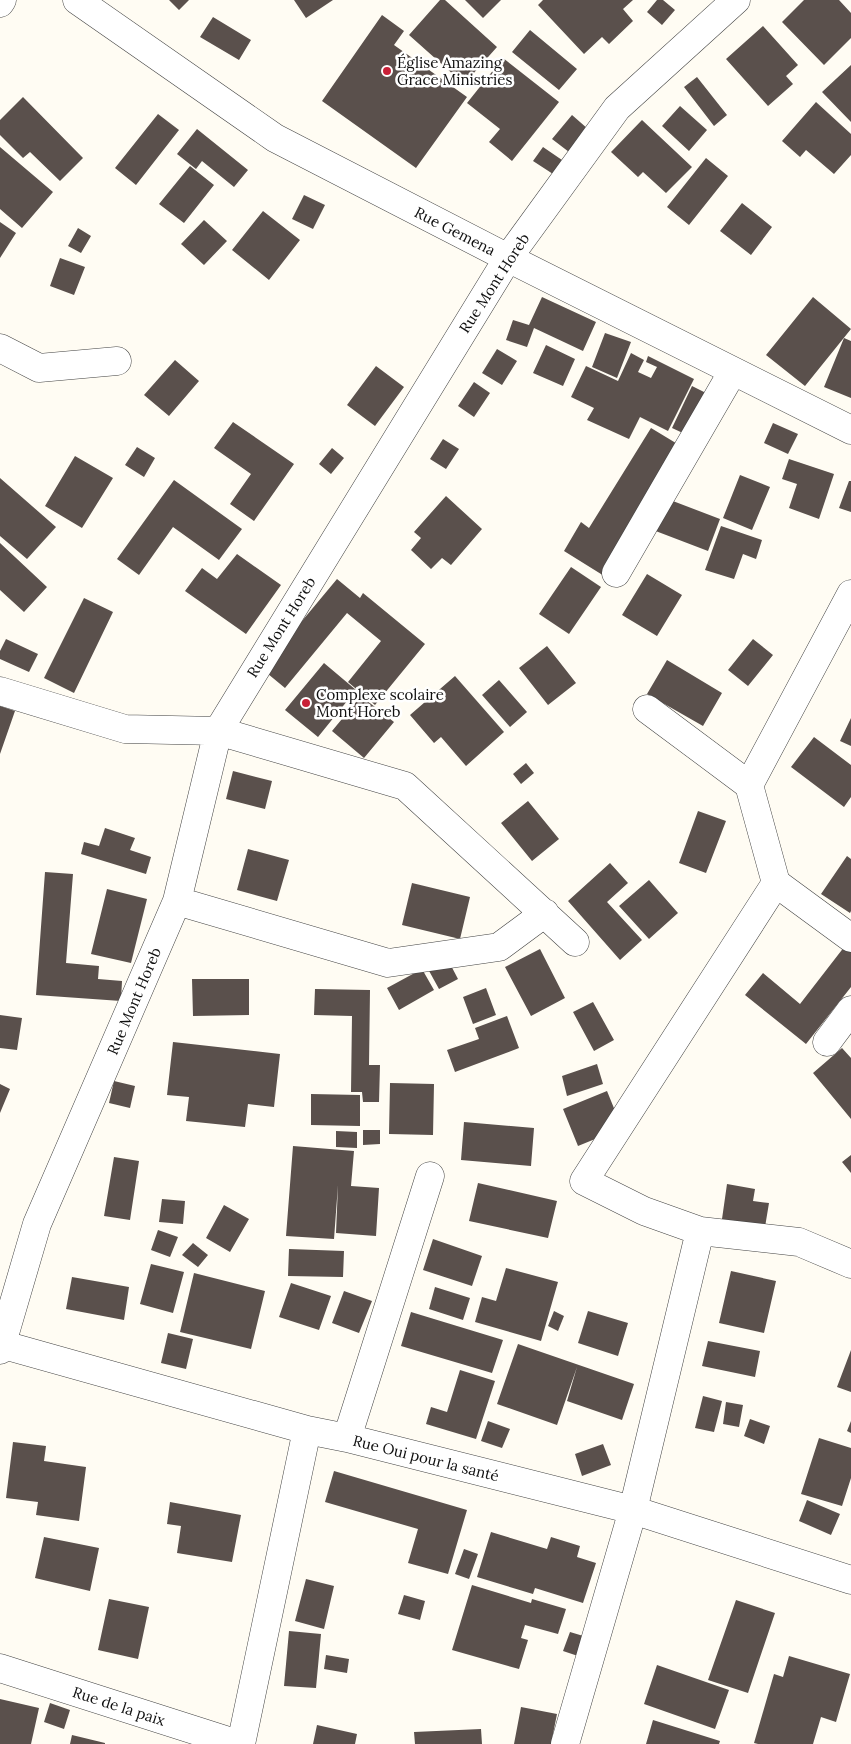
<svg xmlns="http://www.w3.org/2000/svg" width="851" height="1744" font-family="Lora,serif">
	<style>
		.building { fill: #5a504c }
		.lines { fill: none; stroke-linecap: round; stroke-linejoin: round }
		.minor-casing { stroke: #434343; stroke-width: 29 }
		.minor { stroke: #fff; stroke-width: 28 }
		.poi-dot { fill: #c82037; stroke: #fff; stroke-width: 2 }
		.labels { text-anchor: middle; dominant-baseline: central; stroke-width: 5; stroke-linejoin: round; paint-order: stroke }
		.poi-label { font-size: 15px; fill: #101010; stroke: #fff; text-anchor: start }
		.street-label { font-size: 15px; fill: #101010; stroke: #fff }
	</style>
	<rect width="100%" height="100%" fill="#fffcf3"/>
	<!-- building -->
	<path class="building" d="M 169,0 L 189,0 L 179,10 Z
		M 294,0 L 333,0 L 306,18 Z
		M 440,0 L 445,0 L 497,47 L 464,84 L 409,35 Z
		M 465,0 L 501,0 L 483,18 Z
		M 543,0 L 633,0 L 623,9 L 633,21 L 609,44 L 602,37 L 584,54 L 538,5 Z
		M 657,0 L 663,0 L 675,10 L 662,25 L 647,12 Z
		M 804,0 L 839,0 L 851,13 L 851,38 L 824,65 L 782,22 Z
		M 382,15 L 404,31 L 394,45 L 467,97 L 416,168 L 322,101 Z
		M 213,17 L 251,40 L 239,60 L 200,37 Z
		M 763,26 L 798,65 L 786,76 L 793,84 L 768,106 L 726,59 Z
		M 530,30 L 577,69 L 559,90 L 512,52 Z
		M 503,58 L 559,102 L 512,161 L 489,142 L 500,129 L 467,103 Z
		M 851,65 L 851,122 L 822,92 Z
		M 697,77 L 727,115 L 714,126 L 684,87 Z
		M 23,97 L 83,158 L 60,181 L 30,152 L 23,158 L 0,135 L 0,120 Z
		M 816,102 L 851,134 L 851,155 L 834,174 L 806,150 L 800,157 L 782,141 Z
		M 680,106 L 707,130 L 689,151 L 662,126 Z
		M 158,114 L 179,130 L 136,185 L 115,168 Z
		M 572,115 L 588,129 L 569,152 L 552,139 Z
		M 642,120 L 692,167 L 666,193 L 643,172 L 638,177 L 611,152 Z
		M 197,129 L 248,170 L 234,187 L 202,161 L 196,169 L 177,154 Z
		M 0,147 L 53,192 L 22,228 L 0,209 Z
		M 543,147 L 562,160 L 553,174 L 533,161 Z
		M 706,158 L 728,176 L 689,225 L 667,207 Z
		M 190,166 L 214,185 L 184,223 L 159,204 Z
		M 304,195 L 325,205 L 313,229 L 292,219 Z
		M 742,203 L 772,227 L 751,255 L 720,231 Z
		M 263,211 L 300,240 L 269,280 L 232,250 Z
		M 204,220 L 227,241 L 204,265 L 181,244 Z
		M 0,222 L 16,233 L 0,258 Z
		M 78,228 L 91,236 L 81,253 L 68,246 Z
		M 60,258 L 85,267 L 74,295 L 50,286 Z
		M 542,297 L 596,322 L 583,351 L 534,328 L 527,347 L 506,340 L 513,320 L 529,325 Z
		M 813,297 L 851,329 L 805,386 L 766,355 Z
		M 605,333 L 631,342 L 617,378 L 592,367 Z
		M 844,338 L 851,341 L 851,398 L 824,387 Z
		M 546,345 L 575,359 L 563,386 L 533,373 Z
		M 497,349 L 517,361 L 502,385 L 482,373 Z
		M 631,353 L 644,360 L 638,372 L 651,378 L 657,367 L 646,362 L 648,356 L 694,379 L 668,431 L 640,417 L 629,439 L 587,420 L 594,408 L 571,397 L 586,366 L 618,381 Z
		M 175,360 L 199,381 L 169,416 L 144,395 Z
		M 376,366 L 404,387 L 375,426 L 347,405 Z
		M 474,382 L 490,393 L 474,417 L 458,406 Z
		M 692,386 L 718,399 L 698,440 L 672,428 Z
		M 233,422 L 294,464 L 254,521 L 230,504 L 251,474 L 214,448 Z
		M 773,423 L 798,434 L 788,454 L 764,443 Z
		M 651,428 L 689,451 L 609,579 L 564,551 L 581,522 L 589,528 Z
		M 443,439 L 459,449 L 446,469 L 430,459 Z
		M 137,447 L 155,458 L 144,477 L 125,465 Z
		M 332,448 L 344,458 L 331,474 L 319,464 Z
		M 75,456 L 113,478 L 82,528 L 45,506 Z
		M 789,459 L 834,474 L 819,519 L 789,508 L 797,484 L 782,479 Z
		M 740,475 L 770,487 L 752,530 L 723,518 Z
		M 0,478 L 56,527 L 27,559 L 0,536 Z
		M 174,480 L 242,529 L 219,560 L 173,527 L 139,575 L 117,559 Z
		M 849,481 L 851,481 L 851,512 L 839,508 Z
		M 446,496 L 482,529 L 451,565 L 442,558 L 431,569 L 411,550 L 421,538 L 414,532 Z
		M 665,498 L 720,519 L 708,551 L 653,530 Z
		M 721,526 L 762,540 L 756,559 L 743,554 L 734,579 L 705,570 Z
		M 0,543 L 47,587 L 24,612 L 0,590 Z
		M 237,554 L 281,585 L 246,634 L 185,591 L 202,568 L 217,579 Z
		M 571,567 L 601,587 L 569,634 L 539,614 Z
		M 647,574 L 682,595 L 657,636 L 622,615 Z
		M 337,579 L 360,598 L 363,593 L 425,644 L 375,705 L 348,682 L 381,641 L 347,613 L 285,688 L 262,669 Z
		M 84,598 L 113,612 L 74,693 L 44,678 Z
		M 6,639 L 38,654 L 29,672 L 0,659 L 0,651 Z
		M 753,639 L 773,655 L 748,686 L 728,670 Z
		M 547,646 L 576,683 L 548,705 L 519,668 Z
		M 667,660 L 722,693 L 703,726 L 647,694 Z
		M 324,663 L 356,690 L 318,737 L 285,710 Z
		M 455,676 L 504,732 L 466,766 L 441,737 L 434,743 L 410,715 Z
		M 499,680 L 527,712 L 510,727 L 482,695 Z
		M 361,696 L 394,722 L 364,758 L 332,731 Z
		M 0,706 L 15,711 L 0,754 Z
		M 851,718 L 851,746 L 840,741 Z
		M 814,737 L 851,765 L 851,797 L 844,807 L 791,767 Z
		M 526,763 L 534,773 L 521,784 L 513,774 Z
		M 233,771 L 272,781 L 265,809 L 226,799 Z
		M 528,801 L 559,839 L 532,861 L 501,823 Z
		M 698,811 L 726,821 L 706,873 L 679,863 Z
		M 105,828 L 135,838 L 130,850 L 151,857 L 146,874 L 81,854 L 84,842 L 99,846 Z
		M 248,849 L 289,860 L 277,901 L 237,890 Z
		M 847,856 L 851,859 L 851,911 L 850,913 L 821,894 Z
		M 610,863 L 628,883 L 607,902 L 642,940 L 620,960 L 568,901 Z
		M 45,872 L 73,874 L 66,963 L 99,966 L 98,979 L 122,981 L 121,1001 L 36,995 Z
		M 649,880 L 678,913 L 649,939 L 619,906 Z
		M 412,883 L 470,897 L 460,939 L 402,925 Z
		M 107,889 L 147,899 L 131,963 L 91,954 Z
		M 848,942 L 851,944 L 851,987 L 806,1044 L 745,995 L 763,973 L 800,1004 Z
		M 540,949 L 565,998 L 531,1016 L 505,967 Z
		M 447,958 L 458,979 L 439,989 L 428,969 Z
		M 422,969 L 434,990 L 399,1010 L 387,988 Z
		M 192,979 L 249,979 L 249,1015 L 193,1016 Z
		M 486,988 L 496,1015 L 473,1024 L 463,997 Z
		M 315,989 L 370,990 L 369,1065 L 380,1065 L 379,1102 L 363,1102 L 362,1092 L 351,1092 L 352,1016 L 314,1015 Z
		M 593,1002 L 614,1040 L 594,1051 L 573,1012 Z
		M 0,1015 L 22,1018 L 17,1050 L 0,1048 Z
		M 507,1016 L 519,1048 L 455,1072 L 447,1050 L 479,1039 L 475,1028 Z
		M 173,1042 L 280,1054 L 274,1107 L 248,1104 L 245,1127 L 186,1121 L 189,1097 L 167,1095 Z
		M 842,1048 L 851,1058 L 851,1119 L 813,1073 Z
		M 597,1064 L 603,1084 L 567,1096 L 562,1076 Z
		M 114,1081 L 135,1086 L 130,1108 L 109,1103 Z
		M 390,1083 L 434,1084 L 433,1135 L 389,1134 Z
		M 0,1084 L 10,1089 L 0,1113 Z
		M 607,1091 L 622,1128 L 578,1146 L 563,1109 Z
		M 311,1094 L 360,1095 L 360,1126 L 311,1125 Z
		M 464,1122 L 534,1128 L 531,1166 L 461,1160 Z
		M 363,1130 L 380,1130 L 380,1144 L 363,1145 Z
		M 336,1131 L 357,1132 L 357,1148 L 336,1147 Z
		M 293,1146 L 354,1151 L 351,1186 L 379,1188 L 376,1236 L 336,1233 L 338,1185 L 334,1239 L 286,1236 Z
		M 851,1155 L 851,1173 L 842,1162 Z
		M 114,1157 L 139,1161 L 130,1220 L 104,1216 Z
		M 478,1183 L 557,1201 L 548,1238 L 469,1221 Z
		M 727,1184 L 755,1189 L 753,1201 L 769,1203 L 764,1233 L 721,1226 Z
		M 162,1199 L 185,1201 L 183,1224 L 159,1222 Z
		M 224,1205 L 249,1219 L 230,1252 L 206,1238 Z
		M 158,1230 L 178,1237 L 170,1257 L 151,1250 Z
		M 433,1239 L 482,1256 L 472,1286 L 423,1270 Z
		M 193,1243 L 208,1255 L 198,1267 L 182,1255 Z
		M 289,1249 L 344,1251 L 343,1277 L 288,1276 Z
		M 151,1264 L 184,1272 L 173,1313 L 140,1304 Z
		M 506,1268 L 558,1282 L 541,1341 L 475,1322 L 482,1297 L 496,1301 Z
		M 731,1271 L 776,1281 L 764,1333 L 719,1323 Z
		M 194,1273 L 265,1291 L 251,1349 L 180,1332 Z
		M 72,1277 L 129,1287 L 124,1320 L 66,1309 Z
		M 291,1283 L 331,1296 L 319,1330 L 279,1317 Z
		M 435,1287 L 470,1298 L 463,1320 L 429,1309 Z
		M 344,1291 L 372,1301 L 359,1333 L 332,1323 Z
		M 554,1311 L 564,1316 L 558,1331 L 548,1326 Z
		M 588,1311 L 628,1323 L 618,1356 L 578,1343 Z
		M 411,1312 L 503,1340 L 492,1373 L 401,1346 Z
		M 168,1333 L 193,1339 L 186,1369 L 161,1363 Z
		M 708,1341 L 760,1351 L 755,1377 L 702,1366 Z
		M 518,1344 L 634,1384 L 622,1420 L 567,1401 L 577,1367 L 557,1425 L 497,1404 Z
		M 851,1350 L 851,1392 L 837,1387 Z
		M 460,1370 L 495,1381 L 476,1439 L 426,1424 L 431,1407 L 447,1412 Z
		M 703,1396 L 722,1401 L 714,1432 L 695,1428 Z
		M 726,1402 L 743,1405 L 739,1427 L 723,1424 Z
		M 750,1419 L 770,1426 L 764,1444 L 744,1436 Z
		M 488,1421 L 510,1429 L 502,1448 L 481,1441 Z
		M 851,1421 L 851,1433 L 847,1431 Z
		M 819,1438 L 851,1448 L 851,1478 L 842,1506 L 801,1494 Z
		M 13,1442 L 46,1446 L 44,1461 L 86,1467 L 79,1521 L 36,1515 L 38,1502 L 6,1498 Z
		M 603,1444 L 611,1465 L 582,1476 L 575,1454 Z
		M 334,1471 L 467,1510 L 448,1574 L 408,1563 L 418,1529 L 325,1502 Z
		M 807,1500 L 840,1514 L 831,1535 L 799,1521 Z
		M 170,1502 L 241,1515 L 232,1562 L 177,1553 L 181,1526 L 167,1524 Z
		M 491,1532 L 547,1549 L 551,1537 L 580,1546 L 577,1557 L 596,1563 L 583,1603 L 535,1588 L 533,1594 L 477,1577 Z
		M 44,1537 L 99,1548 L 90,1591 L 35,1578 Z
		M 464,1549 L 478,1554 L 469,1579 L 455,1574 Z
		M 306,1579 L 334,1586 L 324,1629 L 295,1621 Z
		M 472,1585 L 531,1603 L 532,1599 L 566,1609 L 558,1634 L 525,1625 L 521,1638 L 528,1640 L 519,1669 L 452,1650 Z
		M 404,1595 L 425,1601 L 420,1620 L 398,1614 Z
		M 109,1599 L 149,1607 L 138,1659 L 98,1650 Z
		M 736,1600 L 775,1613 L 748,1693 L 708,1680 Z
		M 289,1631 L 321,1634 L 316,1688 L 284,1686 Z
		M 570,1632 L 590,1638 L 584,1658 L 563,1651 Z
		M 326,1655 L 349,1659 L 347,1673 L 324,1669 Z
		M 789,1656 L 850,1674 L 836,1722 L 821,1717 L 813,1744 L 758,1744 L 754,1743 L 774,1674 L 783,1677 Z
		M 657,1665 L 729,1690 L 715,1729 L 644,1704 Z
		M 0,1699 L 39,1708 L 31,1744 L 0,1744 Z
		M 50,1703 L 70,1710 L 64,1729 L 44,1722 Z
		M 521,1707 L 557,1714 L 551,1744 L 514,1744 Z
		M 653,1720 L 720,1741 L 719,1744 L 646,1744 Z
		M 317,1725 L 357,1734 L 355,1744 L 313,1744 Z
		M 481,1729 L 482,1744 L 415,1744 L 414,1732 Z
		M 72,1735 L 105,1743 L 105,1744 L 70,1744 Z"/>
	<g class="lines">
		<defs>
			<path id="minor" d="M 77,0 L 275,138 L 508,258 L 851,430
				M 0,3 L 2,0
				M 0,348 L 39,368 L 117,361
				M 616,573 L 733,371
				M 0,691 L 125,729 L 218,731 L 405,786 L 575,942
				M 647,709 L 749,785 L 776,883 L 584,1181 L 644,1211 L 700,1231 L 799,1242 L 851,1264
				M 749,785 L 851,594
				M 776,883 L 851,938
				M 177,901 L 388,963 L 499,947 L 545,913
				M 827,1042 L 851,1010
				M 0,1344 L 307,1430 L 347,1438 L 633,1510 L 851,1580
				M 0,1350 L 37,1224 L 177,901 L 218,731 L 508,258 L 617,108 L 736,0
				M 347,1438 L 430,1176
				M 0,1668 L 238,1744
				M 241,1744 L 307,1430
				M 565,1744 L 633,1510 L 700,1231"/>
		</defs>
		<!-- minor casing -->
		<use href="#minor" class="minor-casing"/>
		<!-- minor -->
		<use href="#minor" class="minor"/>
	</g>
	<!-- markers -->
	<g class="poi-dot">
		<circle cx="387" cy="71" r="5"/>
		<circle cx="306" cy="703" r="5"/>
	</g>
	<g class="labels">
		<!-- poi labels -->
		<g class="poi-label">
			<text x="397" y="62">Église Amazing<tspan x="397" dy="17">Grace Ministries</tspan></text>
			<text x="316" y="694">Complexe scolaire<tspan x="316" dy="17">Mont Horeb</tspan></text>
		</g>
		<!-- street labels -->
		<g class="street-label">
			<text transform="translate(455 231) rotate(27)">Rue Gemena</text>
			<text transform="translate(494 283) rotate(-57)">Rue Mont Horeb</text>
			<text transform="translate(281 627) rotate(-58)">Rue Mont Horeb</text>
			<text transform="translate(134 1001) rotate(-67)">Rue Mont Horeb</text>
			<text transform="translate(426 1458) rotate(14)">Rue Oui pour la santé</text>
			<text transform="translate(119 1706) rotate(18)">Rue de la paix</text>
		</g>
	</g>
</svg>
